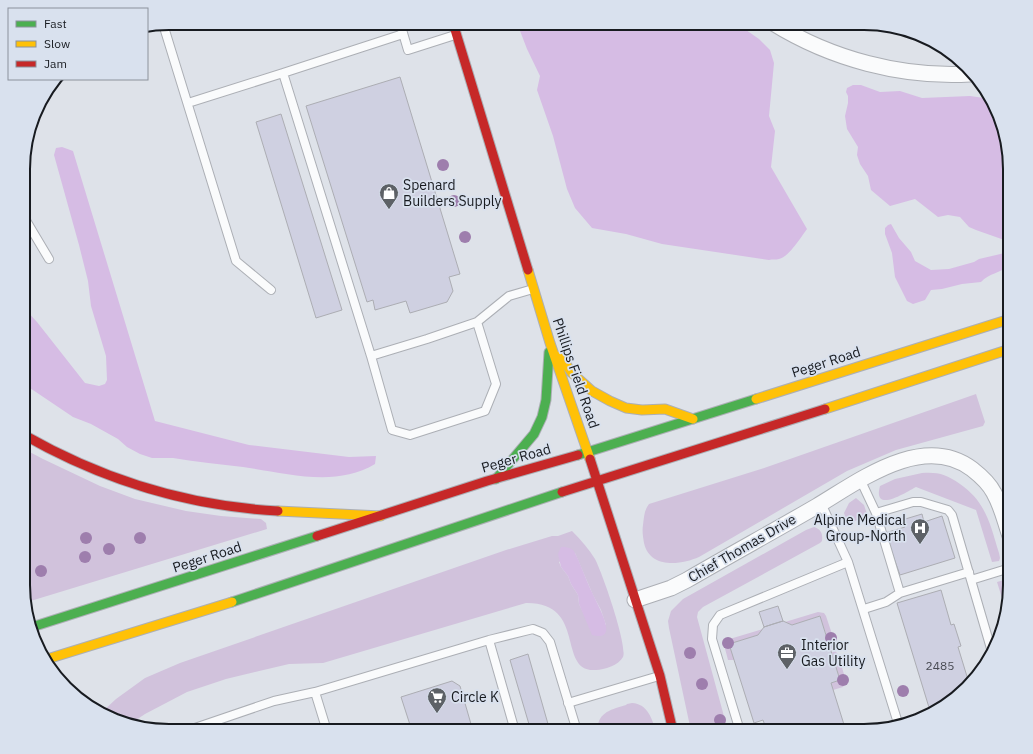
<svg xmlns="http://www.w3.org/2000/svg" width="1033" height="754" font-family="'IBM Plex Sans',sans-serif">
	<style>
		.green { fill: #d1c2dc; fill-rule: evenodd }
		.forest { fill: #d6bce4 }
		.building { fill: #cfd0e1; stroke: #acadb3 }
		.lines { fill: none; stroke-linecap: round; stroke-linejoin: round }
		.lane-casing { stroke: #acafb5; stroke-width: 10 }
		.street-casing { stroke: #acafb5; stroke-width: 17 }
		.fast-casing { stroke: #acafb5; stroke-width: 11 }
		.slow-casing { stroke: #acafb5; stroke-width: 11 }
		.jam-casing { stroke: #acafb5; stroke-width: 11 }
		.lane { stroke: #fafbfc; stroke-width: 8 }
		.street { stroke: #fafbfc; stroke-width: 15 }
		.fast { stroke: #4caf50; stroke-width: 9 }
		.slow { stroke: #ffc107; stroke-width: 9 }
		.jam { stroke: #c62828; stroke-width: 9 }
		.tree { fill: #9e7ead }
		.labels { text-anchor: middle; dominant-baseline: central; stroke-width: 3.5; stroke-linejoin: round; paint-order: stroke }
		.number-label { font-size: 12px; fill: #474951 }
		.poi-label { font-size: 14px; fill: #181b20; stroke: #d9e1ee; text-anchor: start }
		.street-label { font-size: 14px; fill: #181b20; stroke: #d9e1ee }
		.rim { fill: none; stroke: #181b20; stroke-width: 2 }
	</style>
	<rect width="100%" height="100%" fill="#dee2e9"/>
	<!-- green -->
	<path class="green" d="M 976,394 L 985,422 L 983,426 L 896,450 L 847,471 L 699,557 C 681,565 650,569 644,543 C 643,537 642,531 643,525 C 644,518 644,510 649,504 L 761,469 Z
		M 24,449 L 43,459 L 100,486 L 135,499 L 186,511 L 221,516 L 261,519 L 266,523 L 267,529 L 24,603 Z
		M 922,473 C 938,472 946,474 960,484 C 986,502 990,524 999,553 L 1000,558 L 999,561 L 992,562 L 976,510 L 916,487 C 908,491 872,515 880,486 L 895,479 Z
		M 856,498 L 864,505 L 867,514 L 864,517 L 848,524 L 844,513 L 849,503 Z
		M 814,527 C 821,529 823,534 822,541 L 820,543 L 703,607 L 698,612 L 697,617 L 728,731 L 691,731 L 669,628 L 668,621 L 671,611 L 683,599 L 806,530 Z
		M 572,531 C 581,540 589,549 595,559 C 602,572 628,646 623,657 C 619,665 604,670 596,670 C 556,673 588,602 526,603 L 323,663 L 289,664 L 226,679 L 187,692 L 145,714 L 130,724 L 113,720 L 101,713 L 116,699 L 145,678 L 180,663 L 506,550 L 552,536 L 558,536 ZM 575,553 L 593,595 L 601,610 L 606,625 L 585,616 L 579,604 L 578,595 L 571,584 L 568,576 L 561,567 L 559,562 Z
		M 1004,580 C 1013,588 1008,601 1006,611 L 997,582 Z
		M 818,612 L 824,613 L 826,616 L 835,643 L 834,647 L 831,649 L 820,616 L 792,625 L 785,622 Z
		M 763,629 L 758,635 L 730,644 L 734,660 L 728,660 L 723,641 Z
		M 835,651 L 838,654 L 846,681 L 843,687 L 833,690 L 831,683 L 840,680 L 832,652 Z
		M 632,703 C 648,704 652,719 656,731 L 598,731 C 596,713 612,709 626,705 L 627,704 Z"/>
	<!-- forest -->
	<path class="forest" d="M 517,23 L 736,23 L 759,39 L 770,50 L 774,63 L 769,116 L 775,131 L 771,167 L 807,229 C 801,237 789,257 779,259 C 776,260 772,259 769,260 L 662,244 L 626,234 L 592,228 L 575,208 L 567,189 L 553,136 L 537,90 L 540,76 L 527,49 Z
		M 853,85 L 861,85 L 880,92 L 900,91 L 922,98 L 970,96 L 991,99 L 995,104 L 1010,159 L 1010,242 L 976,230 L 969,227 L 960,217 L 948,215 L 938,217 L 915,199 L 890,206 L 871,190 L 868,176 L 860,164 L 857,155 L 858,147 L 847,129 L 845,116 L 848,103 L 848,96 L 846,92 L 847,88 Z
		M 62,147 L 73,151 L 155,421 L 249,445 L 349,457 L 376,456 L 375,464 C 335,488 286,473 243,467 C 220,464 197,462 173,458 L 152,458 L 140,454 L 127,447 L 118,439 L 91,424 L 73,417 L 24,384 L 24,308 L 37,322 L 85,383 L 99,386 L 105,384 L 107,380 L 106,356 L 91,306 L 88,281 L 79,245 L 54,155 L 56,148 Z
		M 891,224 L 899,238 L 911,252 L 915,261 L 931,270 L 949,269 L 974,262 L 979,259 L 1009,252 L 1010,265 C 1001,273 989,273 981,282 L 962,284 L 942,289 L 931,290 L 925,300 L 913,304 L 907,301 L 895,277 L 892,253 L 885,234 L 885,228 L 888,225 Z
		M 561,547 C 565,547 569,547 573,550 C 577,554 588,585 592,592 C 596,603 622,643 592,635 L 579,604 L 578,595 L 571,584 L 568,576 L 561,567 L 558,554 Z"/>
	<!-- building -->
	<path class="building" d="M 400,77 L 460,274 L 449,277 L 453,291 L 447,302 L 410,313 L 406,301 L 375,310 L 373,300 L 367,302 L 306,106 Z
		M 281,114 L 342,310 L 316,318 L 256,122 Z
		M 922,514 L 924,522 L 942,516 L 955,558 L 900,575 L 885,533 L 905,527 L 902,520 Z
		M 941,590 L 951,625 L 954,624 L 961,646 L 958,647 L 969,683 L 931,714 L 897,603 Z
		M 778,606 L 783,621 L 764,627 L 759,612 Z
		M 820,616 L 840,680 L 831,683 L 846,731 L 767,731 L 763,720 L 754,723 L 729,644 L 758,635 L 764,627 L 773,624 L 783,621 L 792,625 Z
		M 528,654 L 550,731 L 531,731 L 510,660 Z
		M 452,681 L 460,686 L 473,731 L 412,731 L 401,697 Z"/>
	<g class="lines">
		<defs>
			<path id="lane" d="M 400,23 L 408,50 L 455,35
				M 163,24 L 236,261 L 271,290
				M 283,73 L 403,34
				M 188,103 L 283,73 L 371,356
				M 24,217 L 49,259
				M 477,322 L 427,339 L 371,356 L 392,430 L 410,435 L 485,411 L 496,384 L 477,322 L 509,296 L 533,289
				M 860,479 L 876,513 L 913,502 L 921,502 L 948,510 L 952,515 L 992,652
				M 876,513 L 900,593
				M 848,562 L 898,723
				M 971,580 L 1010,568
				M 864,609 L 886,602 L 900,593 L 969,572
				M 489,640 L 515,731
				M 568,703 L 659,676
				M 186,731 L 274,701 L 315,692
				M 327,731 L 315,692 L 489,640 L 533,629 L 543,633 L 550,642 L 577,731
				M 740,731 L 712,639 L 713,625 L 720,615 L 848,562 L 821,503"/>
			<path id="street" d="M 773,23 C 831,59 902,78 970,74
				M 635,600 L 671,588 L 687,580 C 730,555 774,531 817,506 C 859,481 923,432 972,469 C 981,476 989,483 994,493 C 1002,507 1005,522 1010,536"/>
			<path id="fast" d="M 578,455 L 756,399
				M 496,479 L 534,434 L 542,417 L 546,400 L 549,352
				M 232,602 L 562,492
				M 32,627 L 317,536"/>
			<path id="slow" d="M 528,270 L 550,343 L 590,459
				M 560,356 L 572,373 L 592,391 L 610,401 L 626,408 L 642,410 L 665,409 L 693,419
				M 756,399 L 1010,319
				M 825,409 L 1010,349
				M 278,511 L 381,516
				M 44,660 L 232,602"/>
			<path id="jam" d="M 453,23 L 528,270
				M 24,435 C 103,480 187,506 278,511
				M 590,459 L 660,676 L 673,731
				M 562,492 L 825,409
				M 317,536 L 487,481 L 578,455"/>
		</defs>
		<!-- lane casing -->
		<use href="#lane" class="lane-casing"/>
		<!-- street casing -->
		<use href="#street" class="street-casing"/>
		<!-- fast casing -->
		<use href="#fast" class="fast-casing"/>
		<!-- slow casing -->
		<use href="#slow" class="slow-casing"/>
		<!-- jam casing -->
		<use href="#jam" class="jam-casing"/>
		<!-- lane -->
		<use href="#lane" class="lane"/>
		<!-- street -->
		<use href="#street" class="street"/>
		<!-- fast -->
		<use href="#fast" class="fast"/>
		<!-- slow -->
		<use href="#slow" class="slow"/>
		<!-- jam -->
		<use href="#jam" class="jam"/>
	</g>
	<!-- trees -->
	<g class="tree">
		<circle cx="443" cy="165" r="6"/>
		<circle cx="454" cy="201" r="6"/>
		<circle cx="465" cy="237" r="6"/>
		<circle cx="86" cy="538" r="6"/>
		<circle cx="140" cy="538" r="6"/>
		<circle cx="109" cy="549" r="6"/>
		<circle cx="85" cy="557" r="6"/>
		<circle cx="41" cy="571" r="6"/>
		<circle cx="831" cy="638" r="6"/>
		<circle cx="728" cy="643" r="6"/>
		<circle cx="690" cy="653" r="6"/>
		<circle cx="843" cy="680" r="6"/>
		<circle cx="702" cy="684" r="6"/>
		<circle cx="903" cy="691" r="6"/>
		<circle cx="720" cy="720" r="6"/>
	</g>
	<!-- icons -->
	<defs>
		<symbol id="shop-pin" viewBox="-11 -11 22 30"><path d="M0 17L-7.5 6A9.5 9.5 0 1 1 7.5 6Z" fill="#5d6166" stroke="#d9e1ee"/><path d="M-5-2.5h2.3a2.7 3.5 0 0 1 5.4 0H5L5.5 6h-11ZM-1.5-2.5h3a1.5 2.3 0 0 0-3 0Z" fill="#fff"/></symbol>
		<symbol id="hospital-pin" viewBox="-11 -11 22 30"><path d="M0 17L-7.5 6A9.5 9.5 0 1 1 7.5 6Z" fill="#5d6166" stroke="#d9e1ee"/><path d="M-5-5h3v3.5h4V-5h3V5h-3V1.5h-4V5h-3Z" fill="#fff"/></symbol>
		<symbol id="office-pin" viewBox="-11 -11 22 30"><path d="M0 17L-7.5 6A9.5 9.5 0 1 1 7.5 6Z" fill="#5d6166" stroke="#d9e1ee"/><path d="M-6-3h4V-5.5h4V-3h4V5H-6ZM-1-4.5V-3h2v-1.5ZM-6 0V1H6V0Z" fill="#fff"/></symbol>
		<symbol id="supermarket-pin" viewBox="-11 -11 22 30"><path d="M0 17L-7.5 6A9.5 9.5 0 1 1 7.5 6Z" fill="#5d6166" stroke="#d9e1ee"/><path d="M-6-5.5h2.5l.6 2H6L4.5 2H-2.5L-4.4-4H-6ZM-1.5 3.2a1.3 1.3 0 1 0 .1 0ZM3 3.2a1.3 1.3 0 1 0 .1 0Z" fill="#fff"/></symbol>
	</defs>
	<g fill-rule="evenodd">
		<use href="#shop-pin" x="378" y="182" width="22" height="30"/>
		<use href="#hospital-pin" x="909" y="517" width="22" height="30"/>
		<use href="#office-pin" x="776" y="642" width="22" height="30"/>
		<use href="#supermarket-pin" x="426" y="686" width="22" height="30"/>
	</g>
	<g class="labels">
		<!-- number labels -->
		<g class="number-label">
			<text x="940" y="665">2485</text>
		</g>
		<!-- poi labels -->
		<g class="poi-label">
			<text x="403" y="185">Spenard<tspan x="403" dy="16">Builders Supply</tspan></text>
			<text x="906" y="520" text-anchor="end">Alpine Medical<tspan x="906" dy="16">Group-North</tspan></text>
			<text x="801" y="645">Interior<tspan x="801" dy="16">Gas Utility</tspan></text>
			<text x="451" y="697">Circle K</text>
		</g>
		<!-- street labels -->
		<g class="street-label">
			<text transform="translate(826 362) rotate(-18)">Peger Road</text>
			<text transform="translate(576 373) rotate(71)">Phillips Field Road</text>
			<text transform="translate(516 458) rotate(-16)">Peger Road</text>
			<text transform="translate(742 548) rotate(-30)">Chief Thomas Drive</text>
			<text transform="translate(207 557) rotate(-18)">Peger Road</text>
		</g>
	</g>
	<!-- crop -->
	<path d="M0 0H1033V754H0ZM169 30H864A139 139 0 0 1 1003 169V585A139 139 0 0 1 864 724H169A139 139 0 0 1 30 585V169A139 139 0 0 1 169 30Z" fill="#d9e1ee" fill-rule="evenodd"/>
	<path class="rim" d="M169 30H864A139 139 0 0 1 1003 169V585A139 139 0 0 1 864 724H169A139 139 0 0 1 30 585V169A139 139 0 0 1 169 30Z"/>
	<!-- legend -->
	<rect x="8" y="8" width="140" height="72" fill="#d9e1ee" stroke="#8c929c"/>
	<rect x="16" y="21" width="20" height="6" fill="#4caf50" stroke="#8c929c"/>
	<text x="44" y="28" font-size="12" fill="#181b20">Fast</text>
	<rect x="16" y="41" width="20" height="6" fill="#ffc107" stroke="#8c929c"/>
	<text x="44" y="48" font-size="12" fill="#181b20">Slow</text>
	<rect x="16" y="61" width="20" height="6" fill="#c62828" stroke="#8c929c"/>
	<text x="44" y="68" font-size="12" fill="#181b20">Jam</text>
</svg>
